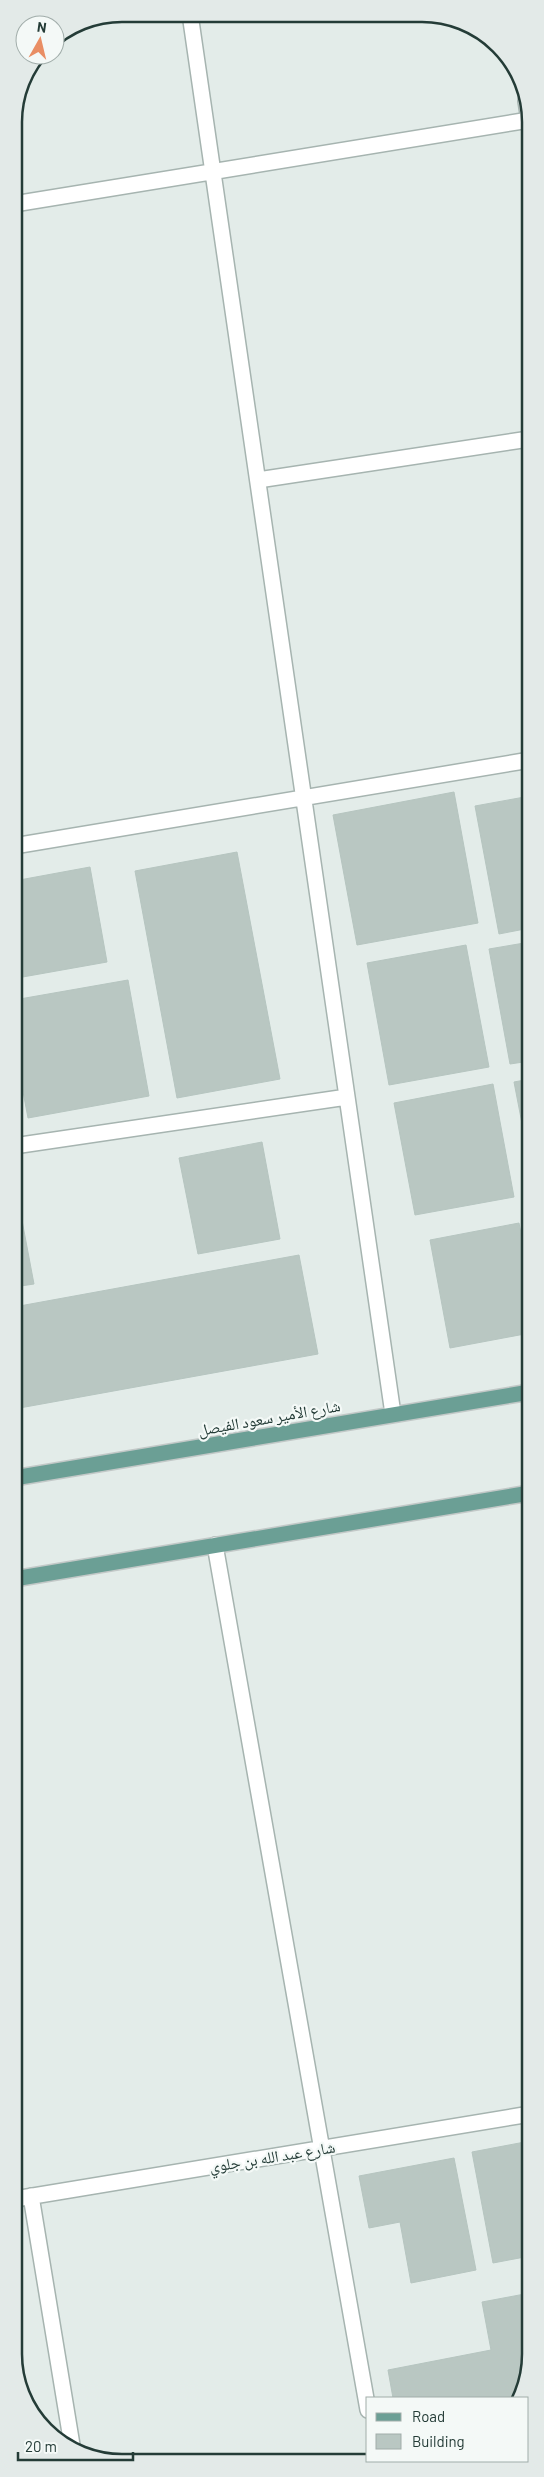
<svg xmlns="http://www.w3.org/2000/svg" width="544" height="2477" font-family="Barlow,'Noto Naskh Arabic',sans-serif">
	<style>
		.building { fill: #b9c7c2; stroke: #b6c5c0 }
		.lines { fill: none; stroke-linecap: round; stroke-linejoin: round }
		.minor-casing { stroke: #a6b4b0; stroke-width: 18 }
		.primary-casing { stroke: #c2c8c7; stroke-width: 18 }
		.minor { stroke: #fff; stroke-width: 15 }
		.primary { stroke: #6b9f95; stroke-width: 15 }
		.labels { text-anchor: middle; dominant-baseline: central; stroke-width: 4.5; stroke-linejoin: round; paint-order: stroke }
		.street-label { font-size: 16px; fill: #243c37; stroke: #f4f9f7 }
		.rim { fill: none; stroke: #243c37; stroke-width: 2.5 }
	</style>
	<rect width="100%" height="100%" fill="#e3ece9"/>
	<!-- building -->
	<path class="building" d="M 454,792 L 478,923 L 357,945 L 333,815 Z
		M 530,796 L 530,928 L 499,934 L 475,806 Z
		M 237,852 L 280,1079 L 177,1098 L 135,871 Z
		M 90,867 L 107,962 L 17,978 L 14,965 L 14,881 Z
		M 530,942 L 530,1061 L 510,1064 L 489,949 Z
		M 466,945 L 489,1067 L 389,1085 L 367,963 Z
		M 128,980 L 149,1096 L 28,1118 L 14,1044 L 14,1000 Z
		M 530,1079 L 530,1165 L 514,1082 Z
		M 493,1084 L 514,1197 L 415,1215 L 394,1103 Z
		M 262,1142 L 280,1239 L 198,1254 L 179,1158 Z
		M 14,1178 L 34,1284 L 14,1287 Z
		M 519,1223 L 530,1281 L 530,1333 L 450,1348 L 430,1240 Z
		M 299,1255 L 318,1354 L 14,1409 L 14,1307 Z
		M 530,2141 L 530,2256 L 493,2263 L 472,2152 Z
		M 454,2158 L 476,2270 L 411,2283 L 400,2222 L 369,2228 L 359,2176 Z
		M 530,2293 L 530,2362 L 515,2398 L 393,2398 L 388,2370 L 491,2350 L 482,2302 Z
		M 393,2461 L 441,2461 L 436,2462 Z"/>
	<g class="lines">
		<defs>
			<path id="minor" d="M 190,14 L 393,1414
				M 526,101 L 529,120
				M 14,204 L 529,120
				M 258,480 L 529,439
				M 14,846 L 530,760
				M 14,1146 L 347,1097
				M 215,1545 L 368,2410
				M 31,2196 L 72,2445
				M 15,2199 L 530,2114
				M 377,2461 L 377,2462"/>
			<path id="primary" d="M 14,1478 L 530,1392
				M 14,1579 L 530,1493"/>
		</defs>
		<!-- minor casing -->
		<use href="#minor" class="minor-casing"/>
		<!-- primary casing -->
		<use href="#primary" class="primary-casing"/>
		<!-- minor -->
		<use href="#minor" class="minor"/>
		<!-- primary -->
		<use href="#primary" class="primary"/>
	</g>
	<g class="labels">
		<!-- street labels -->
		<g class="street-label">
			<text transform="translate(269 1417) rotate(-10)">شارع الأمير سعود الفيصل</text>
			<text transform="translate(272 2156) rotate(-9)">شارع عبد الله بن جلوي</text>
		</g>
	</g>
	<!-- crop -->
	<path d="M0 0H544V2477H0ZM122 22H422A100 100 0 0 1 522 122V2354A100 100 0 0 1 422 2454H122A100 100 0 0 1 22 2354V122A100 100 0 0 1 122 22Z" fill="#e3eae8" fill-rule="evenodd"/>
	<path class="rim" d="M122 22H422A100 100 0 0 1 522 122V2354A100 100 0 0 1 422 2454H122A100 100 0 0 1 22 2354V122A100 100 0 0 1 122 22Z"/>
	<!-- legend -->
	<rect x="366" y="2397" width="162" height="65" fill="#f4f9f7" stroke="#a1adaa"/>
	<rect x="376" y="2413" width="25" height="8" fill="#6b9f95" stroke="#a1adaa"/>
	<text x="412" y="2422" font-size="15" fill="#243c37">Road</text>
	<rect x="376" y="2434" width="25" height="15" fill="#b9c7c2" stroke="#a1adaa"/>
	<text x="412" y="2447" font-size="15" fill="#243c37">Building</text>
	<!-- north arrow -->
	<g transform="translate(40 40) rotate(8)"><circle r="24" fill="#f4f9f7" stroke="#a1adaa"/>
	<path d="M0-4L9 19L0 12L-9 19Z" fill="#e98e64"/>
	<text y="-8" font-size="14" font-weight="bold" text-anchor="middle" fill="#243c37">N</text>
	</g>
	<!-- scale -->
	<path d="M18 2452v8h115v-8" fill="none" stroke="#243c37" stroke-width="2.5"/>
	<text x="25" y="2452" font-size="15" fill="#243c37" stroke="#f4f9f7" stroke-width="4" paint-order="stroke">20 m</text>
</svg>
